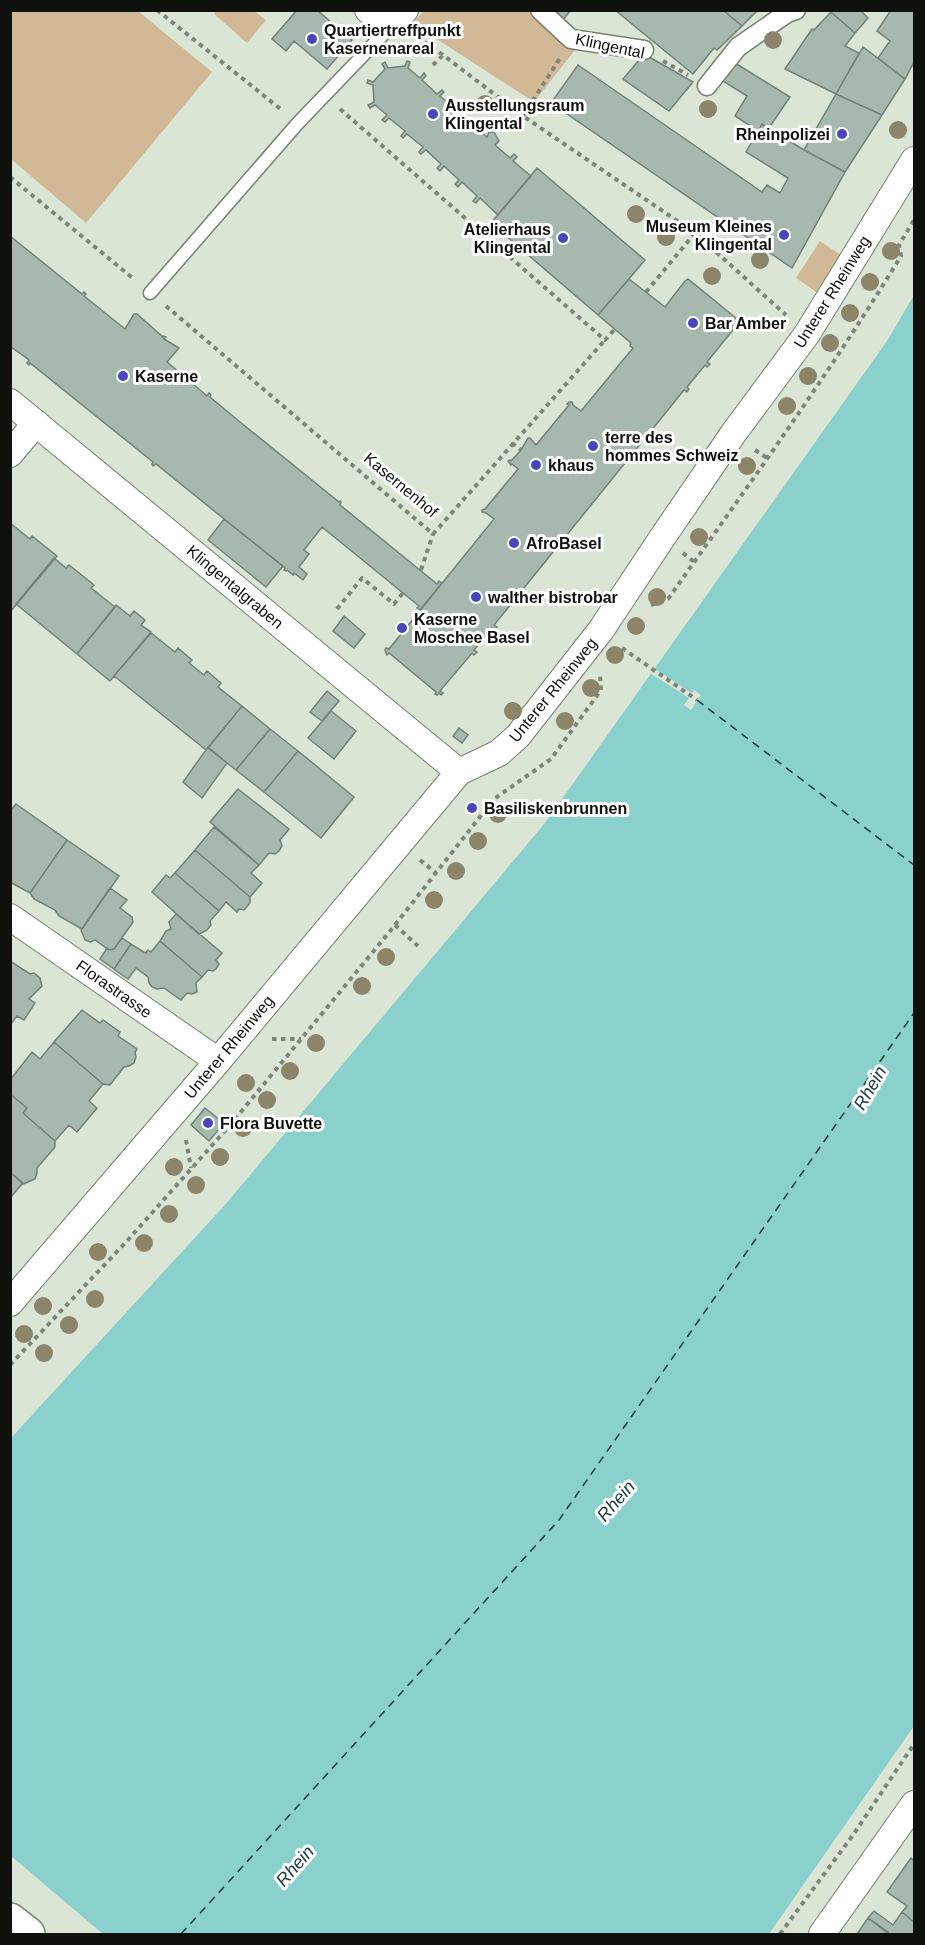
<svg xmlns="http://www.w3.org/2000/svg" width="925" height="1945" font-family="Arial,sans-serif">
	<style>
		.green { fill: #d1b995 }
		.water { fill: #8ad0cd }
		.pier { fill: #dbe5d6 }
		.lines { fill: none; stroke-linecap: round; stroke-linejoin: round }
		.ferry { stroke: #193b3a; stroke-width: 1.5; stroke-dasharray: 8 6; stroke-linecap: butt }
		.building { fill: #a7b8af; stroke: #72827a; stroke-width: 1.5 }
		.service-casing { stroke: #777f72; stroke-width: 15 }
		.pedestrian-casing { stroke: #777f72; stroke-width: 21 }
		.minor-casing { stroke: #777f72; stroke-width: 28 }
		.secondary-casing { stroke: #777f72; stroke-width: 36 }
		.path { stroke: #7e857b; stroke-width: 4; stroke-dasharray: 4.5 4.5; stroke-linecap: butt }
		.service { stroke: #fff; stroke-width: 12 }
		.pedestrian { stroke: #fff; stroke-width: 18 }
		.minor { stroke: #fff; stroke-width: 26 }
		.secondary { stroke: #fff; stroke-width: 33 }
		.tree { fill: #8c856a }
		.poi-dot { fill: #4946bd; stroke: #fff; stroke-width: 2 }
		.labels { text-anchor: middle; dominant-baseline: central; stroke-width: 6; stroke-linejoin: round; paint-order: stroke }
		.poi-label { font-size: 16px; font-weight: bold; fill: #0e110c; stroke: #fff; text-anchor: start }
		.street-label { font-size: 16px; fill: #0e110c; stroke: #fff }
		.water-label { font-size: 18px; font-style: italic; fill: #193b3a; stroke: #fff }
	</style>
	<rect width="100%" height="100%" fill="#dbe5d6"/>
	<!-- green -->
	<path class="green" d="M 217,10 L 254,11 L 266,20 L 247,43 L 214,14 Z
		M 10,11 L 138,11 L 212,72 L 86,223 L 11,159 Z
		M 424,11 L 528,11 L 575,50 L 534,102 L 412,23 Z
		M 820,241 L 841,255 L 816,292 L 796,278 Z"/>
	<!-- water -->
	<path class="water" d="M 914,295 L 914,1726 L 769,1934 L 11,1934 L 10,1439 L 224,1206 L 545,823 L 887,341 Z"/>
	<!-- pier -->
	<path class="pier" d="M 655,669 L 692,693 L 694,690 L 701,695 L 691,710 L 684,705 L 689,698 L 651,674 Z
		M 11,1856 L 103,1934 L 11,1934 Z"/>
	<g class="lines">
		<!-- ferry -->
		<path class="ferry" d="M 697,700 L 914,865
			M 181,1934 L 559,1520 L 914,1013"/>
	</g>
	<!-- building -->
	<path class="building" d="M 297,10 L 317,10 L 352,40 L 327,69 L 294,41 L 286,51 L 272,39 Z
		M 552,10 L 571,10 L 563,20 Z
		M 615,10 L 723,10 L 742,26 L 717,50 L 714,48 L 693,74 Z
		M 723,10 L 758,10 L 742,26 Z
		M 832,10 L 860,10 L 868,18 L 855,33 L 831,12 Z
		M 891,10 L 914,10 L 914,62 L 905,79 L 878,58 L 890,41 L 877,31 Z
		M 831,12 L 855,33 L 845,46 L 859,53 L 836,94 L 785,69 L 812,29 L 814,30 Z
		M 863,47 L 905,79 L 882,115 L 836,94 Z
		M 644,54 L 693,82 L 669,111 L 623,79 Z
		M 407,61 L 410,62 L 408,68 L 420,78 L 424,73 L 426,76 L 422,80 L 437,94 L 442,90 L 444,92 L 440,96 L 456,110 L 460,106 L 463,108 L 458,113 L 474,126 L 478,122 L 480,124 L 477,129 L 487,137 L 489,132 L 494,132 L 499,141 L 495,145 L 510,158 L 514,154 L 517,157 L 513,161 L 531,176 L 498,215 L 480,198 L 476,203 L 473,201 L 477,196 L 462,182 L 458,187 L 455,184 L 459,180 L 444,166 L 440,171 L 437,168 L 441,164 L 426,150 L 421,154 L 419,152 L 423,147 L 407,134 L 403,138 L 401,136 L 405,131 L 389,118 L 385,122 L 382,120 L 387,115 L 375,105 L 370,108 L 368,105 L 374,102 L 373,85 L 367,83 L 368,80 L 373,82 L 385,69 L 382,64 L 385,62 L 388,68 L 405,66 Z
		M 735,63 L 790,97 L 769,128 L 762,124 L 758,131 L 735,116 L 747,96 L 723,81 Z
		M 578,65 L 762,192 L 767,185 L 780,193 L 788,178 L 746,152 L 762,124 L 804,150 L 845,172 L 792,268 L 551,103 Z
		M 836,94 L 882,115 L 845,172 L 804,150 Z
		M 537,168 L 645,260 L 598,315 L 491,223 Z
		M 10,236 L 82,294 L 84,292 L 86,294 L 84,296 L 125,329 L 134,314 L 137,314 L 163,337 L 163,336 L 166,337 L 164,339 L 179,348 L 167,362 L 207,396 L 209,393 L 211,395 L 210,397 L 240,422 L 339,502 L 340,501 L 341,502 L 340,505 L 437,584 L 439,581 L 442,583 L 420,610 L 417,608 L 419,606 L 322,527 L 304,550 L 309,554 L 299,567 L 307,574 L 303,580 L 294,573 L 293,575 L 287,570 L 286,571 L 284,570 L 285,568 L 156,464 L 153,466 L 152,464 L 153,462 L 30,363 L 29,365 L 27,363 L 29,360 L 10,346 Z
		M 629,279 L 665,307 L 685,281 L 688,279 L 742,323 L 740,325 L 738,324 L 728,336 L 707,362 L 710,364 L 707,367 L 705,365 L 687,387 L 689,389 L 687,392 L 684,390 L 494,625 L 497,627 L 494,630 L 492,628 L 474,650 L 477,652 L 474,655 L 472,653 L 440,691 L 443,693 L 441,695 L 439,693 L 437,695 L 435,694 L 436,692 L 389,653 L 387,655 L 385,650 L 386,648 L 389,649 L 494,519 L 486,513 L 482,512 L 482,510 L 485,509 L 518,469 L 512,464 L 511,465 L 508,461 L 510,460 L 511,461 L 521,450 L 528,438 L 530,438 L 536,445 L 569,405 L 567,404 L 569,402 L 572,402 L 573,405 L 581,411 L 633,348 L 630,346 L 631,343 L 598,315 Z
		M 224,519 L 283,566 L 266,587 L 208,540 Z
		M 10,523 L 30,539 L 32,536 L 57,556 L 11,611 Z
		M 54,558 L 66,568 L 69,565 L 94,585 L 91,588 L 115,607 L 77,654 L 16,604 Z
		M 116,605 L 130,616 L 134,611 L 145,620 L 141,625 L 151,632 L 110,681 L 77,654 Z
		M 344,616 L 365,634 L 354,648 L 333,631 Z
		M 151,633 L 175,652 L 178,648 L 192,660 L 189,663 L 204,675 L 207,671 L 221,683 L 218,687 L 242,706 L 206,750 L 114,676 Z
		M 327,691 L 339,701 L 322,721 L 310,712 Z
		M 242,706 L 270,729 L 236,770 L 208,748 Z
		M 331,711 L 356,731 L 334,759 L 308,738 Z
		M 459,728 L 468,735 L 462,743 L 453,736 Z
		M 270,729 L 298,751 L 264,792 L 236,770 Z
		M 208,747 L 227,763 L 202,798 L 183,782 Z
		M 298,751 L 354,797 L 321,838 L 264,792 Z
		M 238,789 L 289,829 L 280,840 L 282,846 L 279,851 L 275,854 L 269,853 L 259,865 L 210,822 Z
		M 16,804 L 67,840 L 30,893 L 10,882 L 10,811 Z
		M 214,827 L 259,865 L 251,873 L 262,883 L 250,897 L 195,850 Z
		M 67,840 L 119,876 L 82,929 L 59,916 L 55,910 L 34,899 L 30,893 Z
		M 195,850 L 250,897 L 250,903 L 244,910 L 239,909 L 237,912 L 226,902 L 219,911 L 175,873 Z
		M 175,873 L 219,911 L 210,921 L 211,925 L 207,930 L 199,934 L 152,892 L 166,875 L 170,878 Z
		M 110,888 L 127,900 L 120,908 L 132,917 L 133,922 L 114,949 L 109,950 L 95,940 L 90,942 L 85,940 L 81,930 Z
		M 176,914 L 222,953 L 216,960 L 219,964 L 216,969 L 213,971 L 208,970 L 202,977 L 160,941 L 166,931 L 171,929 L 169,922 Z
		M 122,938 L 131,944 L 114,969 L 100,959 L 107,948 L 109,950 L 114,949 Z
		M 160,941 L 202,977 L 196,983 L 197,992 L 192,994 L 187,993 L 181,1000 L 164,988 L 157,989 L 152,987 L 149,983 L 148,977 L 136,968 L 128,979 L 114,969 L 131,944 L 142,951 L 146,953 L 148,950 L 151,952 Z
		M 10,961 L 30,974 L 34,973 L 40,978 L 42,986 L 29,999 L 35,1003 L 24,1020 L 17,1016 L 10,1025 Z
		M 82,1010 L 100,1023 L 103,1020 L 120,1032 L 118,1036 L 137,1049 L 135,1052 L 136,1057 L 134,1063 L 129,1066 L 124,1067 L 110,1085 L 103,1084 L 54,1042 Z
		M 54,1042 L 103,1084 L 89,1101 L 97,1108 L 77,1132 L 69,1125 L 55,1141 L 23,1113 L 27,1108 L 10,1094 L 10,1080 L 32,1052 L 40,1059 Z
		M 10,1094 L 27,1108 L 23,1113 L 55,1141 L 55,1147 L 37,1168 L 37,1173 L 35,1179 L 23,1184 L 10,1172 Z
		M 205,1108 L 224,1123 L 209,1141 L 191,1125 Z
		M 10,1172 L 23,1183 L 10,1198 Z
		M 911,1858 L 914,1861 L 914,1922 L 902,1912 L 907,1906 L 887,1892 Z
		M 874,1911 L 893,1925 L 902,1912 L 914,1922 L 914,1934 L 889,1934 L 868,1918 Z
		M 868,1918 L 888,1932 L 889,1934 L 857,1934 Z"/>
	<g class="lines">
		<defs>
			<path id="service" d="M 150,293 L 298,123 L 394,23"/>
			<path id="pedestrian" d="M 540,10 L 571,39 L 644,50
				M 707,86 L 738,47 L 787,13 L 796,10"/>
			<path id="minor" d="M 368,10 L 394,23 L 405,10
				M 10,402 L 459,772
				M 10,454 L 36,423
				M 10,917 L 218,1061
				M 10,1303 L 218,1061 L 459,772 L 499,753 L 518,736 L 601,630 L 662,538 L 733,434 L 807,334 L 914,160
				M 822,1934 L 914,1804"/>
			<path id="secondary" d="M 10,1920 L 28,1934"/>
		</defs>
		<!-- service casing -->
		<use href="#service" class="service-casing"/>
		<!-- pedestrian casing -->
		<use href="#pedestrian" class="pedestrian-casing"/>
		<!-- minor casing -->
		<use href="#minor" class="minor-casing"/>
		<!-- secondary casing -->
		<use href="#secondary" class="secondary-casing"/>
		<!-- path -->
		<path class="path" d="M 157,10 L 283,111
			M 417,37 L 443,55 L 523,116 L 695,233 L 786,315
			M 663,61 L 688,75
			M 433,65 L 443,55
			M 340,109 L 605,340 L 616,328
			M 523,116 L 560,58
			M 10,177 L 135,280
			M 646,292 L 695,233
			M 166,306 L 433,534 L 605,340
			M 512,443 L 521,450
			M 755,450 L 767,458
			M 683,553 L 694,562
			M 421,570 L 433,534
			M 651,605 L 668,599 C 748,486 829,374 901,256 L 899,245 L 914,220
			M 337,609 L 362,578 L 394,604 L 403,593
			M 622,648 L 697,700
			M 420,860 L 436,873
			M 395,925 L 418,946
			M 272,1039 L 301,1039
			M 186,1140 L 191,1168
			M 10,1365 L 127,1241 L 231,1124 L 391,930 L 494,799 L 551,759 L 601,690 L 600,675
			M 780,1934 L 853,1835 L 914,1744"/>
		<!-- service -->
		<use href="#service" class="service"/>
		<!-- pedestrian -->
		<use href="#pedestrian" class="pedestrian"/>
		<!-- minor -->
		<use href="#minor" class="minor"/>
		<!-- secondary -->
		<use href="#secondary" class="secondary"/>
	</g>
	<!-- trees -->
	<g class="tree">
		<circle cx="773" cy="40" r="9"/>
		<circle cx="485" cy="104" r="9"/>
		<circle cx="708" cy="109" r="9"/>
		<circle cx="898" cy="130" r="9"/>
		<circle cx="636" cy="214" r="9"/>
		<circle cx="666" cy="237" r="9"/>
		<circle cx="891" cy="251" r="9"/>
		<circle cx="760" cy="260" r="9"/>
		<circle cx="712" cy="276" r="9"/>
		<circle cx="870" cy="282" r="9"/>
		<circle cx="850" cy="313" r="9"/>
		<circle cx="830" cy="343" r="9"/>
		<circle cx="808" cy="376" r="9"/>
		<circle cx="787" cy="406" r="9"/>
		<circle cx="747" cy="466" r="9"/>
		<circle cx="699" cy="537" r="9"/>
		<circle cx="657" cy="597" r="9"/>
		<circle cx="636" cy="626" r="9"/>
		<circle cx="615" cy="655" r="9"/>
		<circle cx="591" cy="688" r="9"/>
		<circle cx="513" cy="711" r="9"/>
		<circle cx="565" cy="721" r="9"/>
		<circle cx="498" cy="814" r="9"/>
		<circle cx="478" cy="841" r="9"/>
		<circle cx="456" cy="871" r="9"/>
		<circle cx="434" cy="900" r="9"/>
		<circle cx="386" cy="957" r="9"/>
		<circle cx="362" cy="986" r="9"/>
		<circle cx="316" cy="1043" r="9"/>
		<circle cx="290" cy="1071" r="9"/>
		<circle cx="246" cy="1083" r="9"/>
		<circle cx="267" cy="1100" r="9"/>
		<circle cx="243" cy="1128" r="9"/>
		<circle cx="220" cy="1157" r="9"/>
		<circle cx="174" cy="1167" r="9"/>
		<circle cx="196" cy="1185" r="9"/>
		<circle cx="169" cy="1214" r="9"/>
		<circle cx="144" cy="1243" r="9"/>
		<circle cx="98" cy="1252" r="9"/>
		<circle cx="95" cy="1299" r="9"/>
		<circle cx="43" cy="1306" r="9"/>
		<circle cx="69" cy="1325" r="9"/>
		<circle cx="24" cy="1334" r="9"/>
		<circle cx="44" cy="1353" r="9"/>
	</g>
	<!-- markers -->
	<g class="poi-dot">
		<circle cx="312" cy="39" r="6"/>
		<circle cx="433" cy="114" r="6"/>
		<circle cx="842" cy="134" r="6"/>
		<circle cx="784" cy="235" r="6"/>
		<circle cx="563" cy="238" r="6"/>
		<circle cx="693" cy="323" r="6"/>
		<circle cx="123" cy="376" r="6"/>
		<circle cx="593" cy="446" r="6"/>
		<circle cx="536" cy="465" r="6"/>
		<circle cx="514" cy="543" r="6"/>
		<circle cx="476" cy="597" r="6"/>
		<circle cx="402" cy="628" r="6"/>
		<circle cx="472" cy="808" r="6"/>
		<circle cx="208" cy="1123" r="6"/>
	</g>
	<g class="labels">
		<!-- poi labels -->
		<g class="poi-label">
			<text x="324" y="30">Quartiertreffpunkt<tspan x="324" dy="18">Kasernenareal</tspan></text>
			<text x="445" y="105">Ausstellungsraum<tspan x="445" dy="18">Klingental</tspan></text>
			<text x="830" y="134" text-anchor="end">Rheinpolizei</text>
			<text x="772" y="226" text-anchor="end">Museum Kleines<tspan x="772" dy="18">Klingental</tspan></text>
			<text x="551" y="229" text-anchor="end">Atelierhaus<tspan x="551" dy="18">Klingental</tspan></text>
			<text x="705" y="323">Bar Amber</text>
			<text x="135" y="376">Kaserne</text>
			<text x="605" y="437">terre des<tspan x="605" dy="18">hommes Schweiz</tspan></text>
			<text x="548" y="465">khaus</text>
			<text x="526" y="543">AfroBasel</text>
			<text x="488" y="597">walther bistrobar</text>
			<text x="414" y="619">Kaserne<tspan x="414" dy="18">Moschee Basel</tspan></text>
			<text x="484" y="808">Basiliskenbrunnen</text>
			<text x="220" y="1123">Flora Buvette</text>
		</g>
		<!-- street labels -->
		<g class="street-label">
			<text transform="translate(610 46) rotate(12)">Klingental</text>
			<text transform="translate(832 292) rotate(-58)">Unterer Rheinweg</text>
			<text transform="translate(401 485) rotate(40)">Kasernenhof</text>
			<text transform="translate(235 587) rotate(40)">Klingentalgraben</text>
			<text transform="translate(553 690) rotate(-51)">Unterer Rheinweg</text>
			<text transform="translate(114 989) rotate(35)">Florastrasse</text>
			<text transform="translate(229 1047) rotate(-50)">Unterer Rheinweg</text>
		</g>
		<!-- water labels -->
		<g class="water-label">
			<text transform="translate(870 1088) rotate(-60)">Rhein</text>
			<text transform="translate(616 1501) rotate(-49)">Rhein</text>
			<text transform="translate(295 1866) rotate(-49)">Rhein</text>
		</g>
	</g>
	<!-- border -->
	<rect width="925" height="1945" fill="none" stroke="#0e110c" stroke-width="24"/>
</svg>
